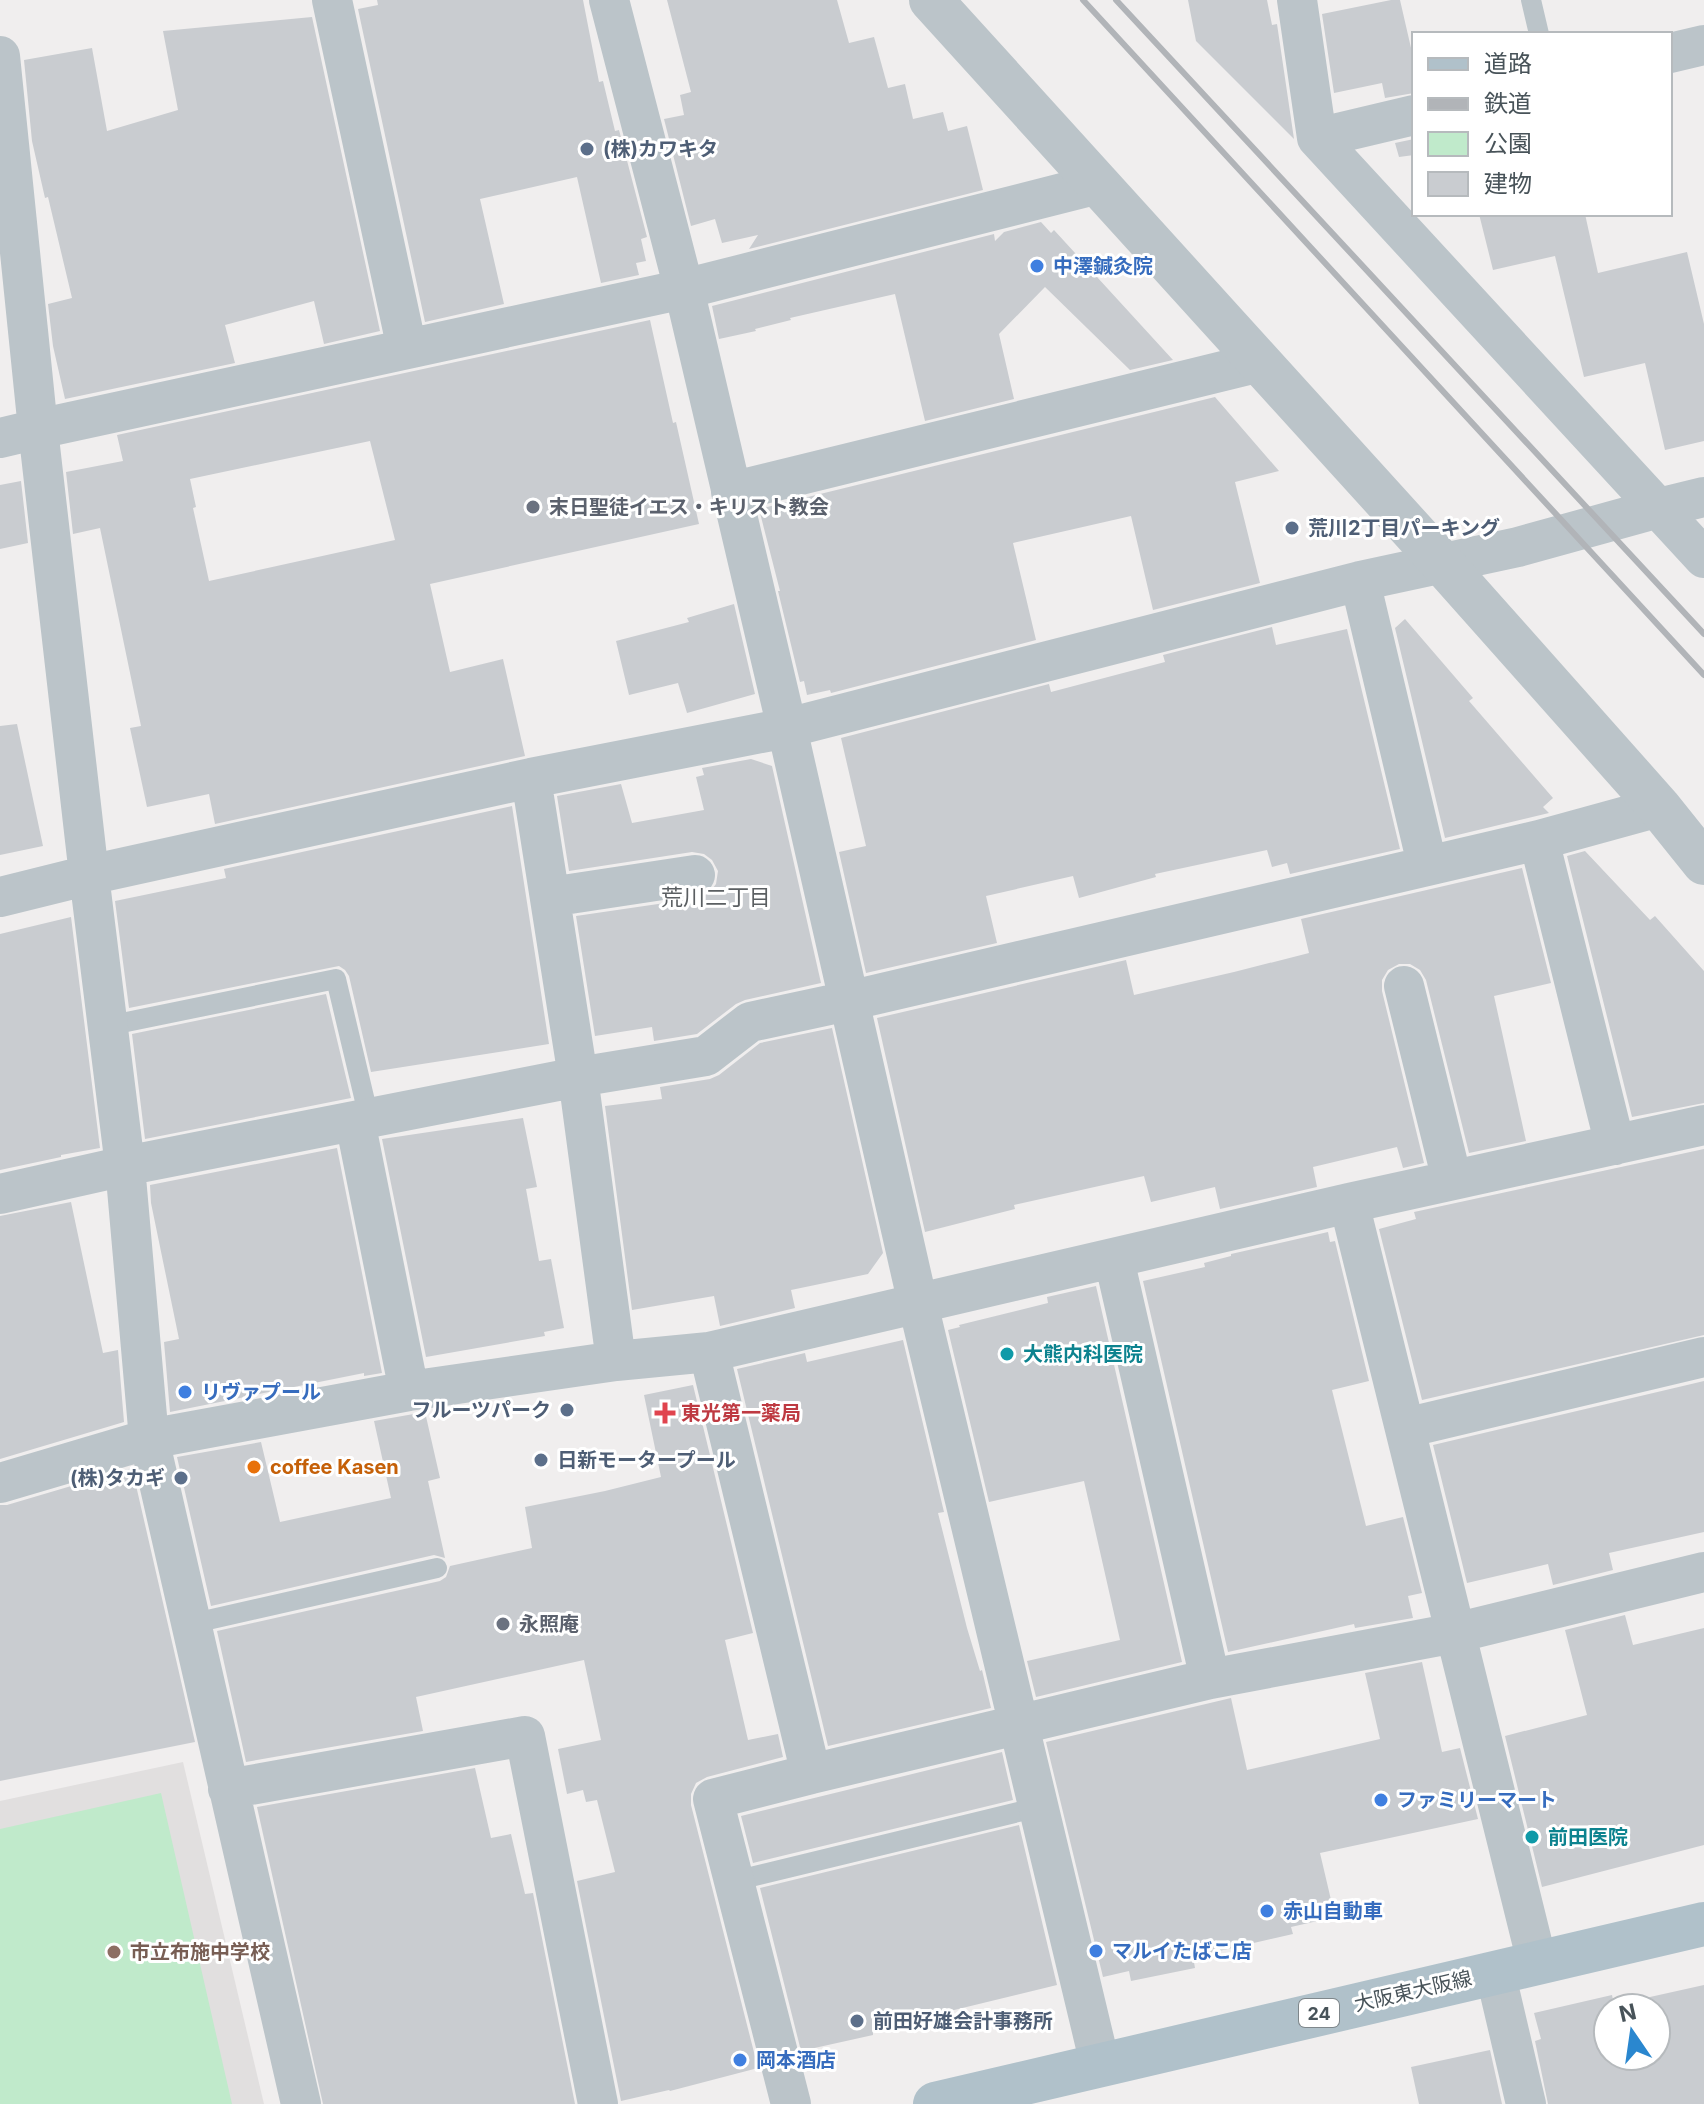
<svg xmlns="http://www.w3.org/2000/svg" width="1704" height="2104" font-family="Inter,'Noto Sans JP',sans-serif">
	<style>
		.education { fill: #e1dfdf }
		.green { fill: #c0eacb }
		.building { fill: #c9ccd0; fill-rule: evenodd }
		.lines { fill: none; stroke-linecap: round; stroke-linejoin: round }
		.service { stroke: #bbc4c9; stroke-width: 20 }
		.minor { stroke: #bbc4c9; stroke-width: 40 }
		.tertiary { stroke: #bbc4c9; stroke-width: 44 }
		.primary { stroke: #b0c1ca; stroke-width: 44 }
		.rail { stroke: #b1b4b8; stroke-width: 6 }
		.service-dot { fill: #5c6f8a; stroke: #fff; stroke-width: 3 }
		.shop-dot { fill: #3f7fe0; stroke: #fff; stroke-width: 3 }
		.worship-dot { fill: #6b7280; stroke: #fff; stroke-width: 3 }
		.culture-dot { fill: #0f9aa8; stroke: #fff; stroke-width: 3 }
		.health-dot { fill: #e0444e; stroke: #fff; stroke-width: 3 }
		.food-dot { fill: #e8710a; stroke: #fff; stroke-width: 3 }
		.education-dot { fill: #8d6e63; stroke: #fff; stroke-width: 3 }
		.labels { text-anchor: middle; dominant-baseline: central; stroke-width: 6; stroke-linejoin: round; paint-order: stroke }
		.shield { fill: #fff; stroke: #7f878b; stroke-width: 2 }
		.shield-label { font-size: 18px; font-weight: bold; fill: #485359 }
		.service-label { font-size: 20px; font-weight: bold; fill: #4e5e75; stroke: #fff; text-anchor: start }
		.shop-label { font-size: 20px; font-weight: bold; fill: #366cbe; stroke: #fff; text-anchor: start }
		.worship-label { font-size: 20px; font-weight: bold; fill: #5b616d; stroke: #fff; text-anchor: start }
		.culture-label { font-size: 20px; font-weight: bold; fill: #0d838f; stroke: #fff; text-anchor: start }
		.health-label { font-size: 20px; font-weight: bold; fill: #be3a42; stroke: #fff; text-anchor: start }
		.food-label { font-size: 20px; font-weight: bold; fill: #c56008; stroke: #fff; text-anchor: start }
		.education-label { font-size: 20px; font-weight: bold; fill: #785e54; stroke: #fff; text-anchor: start }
		.street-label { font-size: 20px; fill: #485359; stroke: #fff }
		.neighbourhood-label { font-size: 22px; fill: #5b5f62; stroke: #fff }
	</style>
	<rect width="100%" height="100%" fill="#f0eeee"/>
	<!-- education -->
	<path class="education" d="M 183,1762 L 264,2104 L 0,2104 L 0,1801 Z"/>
	<!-- green -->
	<path class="green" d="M 161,1793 L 232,2104 L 0,2104 L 0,1829 Z"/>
	<!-- building -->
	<path class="building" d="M 377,0 L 583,0 L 599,82 L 603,81 L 615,131 L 619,130 L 647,237 L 641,239 L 646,261 L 636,263 L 639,275 L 601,283 L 577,177 L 480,199 L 504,304 L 425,322 L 358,9 L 378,5 Z
		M 667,0 L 837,0 L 849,43 L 874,37 L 888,88 L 905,84 L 913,119 L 943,112 L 948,131 L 967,126 L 983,190 L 749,249 L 758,235 L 722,243 L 715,219 L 691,226 L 664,119 L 684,115 L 680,95 L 691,92 Z
		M 1188,0 L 1267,0 L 1272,25 L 1277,24 L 1294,139 L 1196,41 Z
		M 1391,0 L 1400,0 L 1414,61 L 1414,93 L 1385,98 L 1382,83 L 1334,93 L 1322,14 Z
		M 312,17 L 380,331 L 324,344 L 314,301 L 225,325 L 235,363 L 65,399 L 53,346 L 48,304 L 72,298 L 48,197 L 45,198 L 32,141 L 24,60 L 92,48 L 107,131 L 178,110 L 163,31 Z
		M 1414,139 L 1414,155 L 1399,157 L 1395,143 Z
		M 1479,214 L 1585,214 L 1598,273 L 1687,252 L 1704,324 L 1704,441 L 1665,450 L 1645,363 L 1584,377 L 1555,256 L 1493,270 Z
		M 1041,222 L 1051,233 L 1054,230 L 1173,360 L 1130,370 L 1045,287 L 999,334 L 1014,399 L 925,421 L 895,294 L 790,318 L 791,320 L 755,329 L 756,331 L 719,339 L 712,306 L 994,234 L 995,241 L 1004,232 Z
		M 650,320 L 673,423 L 676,422 L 699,524 L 430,584 L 450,672 L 503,659 L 525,756 L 215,824 L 209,794 L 147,807 L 130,728 L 141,726 L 100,528 L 73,534 L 66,472 L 123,461 L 117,435 ZM 370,441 L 395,540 L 209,581 L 193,508 L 196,507 L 190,479 Z
		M 1215,397 L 1279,471 L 1235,482 L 1260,583 L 1153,610 L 1131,516 L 1013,543 L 1036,640 L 831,693 L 830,690 L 807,695 L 804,681 L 800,682 L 778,591 L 780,591 L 759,509 Z
		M 21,481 L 28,543 L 0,549 L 0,485 Z
		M 734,604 L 755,694 L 687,713 L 678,683 L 629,695 L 616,641 L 689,622 L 687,618 Z
		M 1405,619 L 1473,698 L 1469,701 L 1553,798 L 1543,807 L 1549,813 L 1445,838 L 1395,628 Z
		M 1272,627 L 1276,645 L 1347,629 L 1400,849 L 1290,874 L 1287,863 L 1272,867 L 1267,850 L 1155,874 L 1156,877 L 1079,898 L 1073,876 L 986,896 L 997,943 L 866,973 L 839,852 L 866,846 L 841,738 L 1049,684 L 1051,692 L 1165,662 L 1163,655 Z
		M 17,724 L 43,846 L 0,855 L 0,726 Z
		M 751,759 L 772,766 L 821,983 L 745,1000 L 736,1004 L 697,1034 L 654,1041 L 652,1027 L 595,1036 L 576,916 L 699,898 L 709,893 L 716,884 L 718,871 L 712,860 L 704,854 L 692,852 L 569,871 L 557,796 L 621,784 L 632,823 L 704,810 L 696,777 L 704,775 L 702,768 Z
		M 512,806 L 549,1044 L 371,1072 L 349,976 L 345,970 L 339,966 L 129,1008 L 115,901 L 226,878 L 224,869 Z
		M 1585,851 L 1650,920 L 1655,916 L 1704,971 L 1704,1103 L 1632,1117 L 1567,856 Z
		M 1522,868 L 1551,983 L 1494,996 L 1526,1141 L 1469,1153 L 1426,980 L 1420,970 L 1410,964 L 1399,964 L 1388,970 L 1382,980 L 1382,991 L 1424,1163 L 1403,1168 L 1397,1147 L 1313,1167 L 1317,1187 L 1220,1209 L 1215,1187 L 1151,1202 L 1144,1176 L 1014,1205 L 1015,1209 L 925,1232 L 877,1018 L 1126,960 L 1134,995 L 1234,972 L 1309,953 L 1301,919 Z
		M 71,917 L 100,1148 L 61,1155 L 61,1157 L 0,1170 L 0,934 Z
		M 326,994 L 351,1098 L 145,1139 L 132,1034 Z
		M 832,1028 L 883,1253 L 868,1274 L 791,1290 L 795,1308 L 720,1326 L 714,1296 L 632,1310 L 605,1106 L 662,1099 L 660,1087 L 710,1079 L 719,1075 L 760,1043 Z
		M 523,1118 L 537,1187 L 526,1189 L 539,1261 L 551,1259 L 564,1328 L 544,1332 L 545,1336 L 426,1357 L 382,1139 Z
		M 337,1148 L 382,1373 L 364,1376 L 364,1373 L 170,1412 L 164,1342 L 179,1339 L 151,1203 L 150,1185 Z
		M 1704,1149 L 1704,1335 L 1422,1400 L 1379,1229 L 1416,1219 L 1414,1212 Z
		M 71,1202 L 103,1353 L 118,1350 L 124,1422 L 0,1459 L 0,1216 Z
		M 1328,1232 L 1330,1242 L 1335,1241 L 1369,1381 L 1332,1390 L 1366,1526 L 1403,1517 L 1422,1593 L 1408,1596 L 1413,1618 L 1355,1628 L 1354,1624 L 1228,1652 L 1143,1281 L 1205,1267 L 1204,1263 L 1231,1256 L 1231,1254 Z
		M 1096,1286 L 1182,1662 L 1036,1697 L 1027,1661 L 1120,1640 L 1084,1481 L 989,1502 L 948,1330 L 960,1327 L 959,1325 L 1048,1303 L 1047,1297 Z
		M 903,1340 L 944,1512 L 938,1513 L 967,1628 L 980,1671 L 982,1670 L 991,1708 L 828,1746 L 737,1369 L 805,1353 L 807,1362 Z
		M 1704,1381 L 1704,1532 L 1609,1553 L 1613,1570 L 1553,1585 L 1548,1564 L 1467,1583 L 1433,1445 Z
		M 693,1385 L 753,1633 L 725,1640 L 748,1740 L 778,1734 L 783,1757 L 707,1777 L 696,1783 L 691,1794 L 691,1805 L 758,2068 L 670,2091 L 669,2090 L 621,2101 L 577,1881 L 615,1872 L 597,1800 L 586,1802 L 583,1790 L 567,1794 L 558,1749 L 601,1740 L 584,1660 L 416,1697 L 423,1731 L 246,1762 L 217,1631 L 440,1581 L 446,1577 L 450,1566 L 532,1548 L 525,1507 L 605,1491 L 661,1477 L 644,1395 Z
		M 425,1412 L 440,1478 L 428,1481 L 445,1558 L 434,1555 L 211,1606 L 177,1457 L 261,1442 L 280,1522 L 391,1498 L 374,1421 Z
		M 132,1468 L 195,1742 L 0,1781 L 0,1505 L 7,1505 Z
		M 1625,1615 L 1633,1645 L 1704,1628 L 1704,1845 L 1542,1887 L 1505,1736 L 1587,1715 L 1565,1630 Z
		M 1422,1662 L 1442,1752 L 1460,1748 L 1478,1819 L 1320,1853 L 1335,1917 L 1291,1927 L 1293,1934 L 1193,1957 L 1195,1968 L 1131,1981 L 1129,1971 L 1103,1977 L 1046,1742 L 1231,1698 L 1247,1770 L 1380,1739 L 1365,1673 Z
		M 1002,1752 L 1013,1800 L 753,1863 L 741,1816 Z
		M 475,1768 L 491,1838 L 511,1834 L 525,1894 L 533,1893 L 575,2104 L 323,2104 L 257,1807 Z
		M 1019,1825 L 1057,1985 L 913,2020 L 914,2023 L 873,2032 L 873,2035 L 801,2051 L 760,1888 Z
		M 1704,1985 L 1704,2104 L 1548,2104 L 1535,2041 L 1541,2039 L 1534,2013 L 1612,1995 L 1614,2005 ZM 1608,2008 L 1656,2008 L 1656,2056 L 1608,2056 Z
		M 1490,2050 L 1502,2104 L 1419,2104 L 1411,2067 Z"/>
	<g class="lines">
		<!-- service -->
		<path class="service" d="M 1531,0 L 1539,34
			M 107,1026 L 336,979 L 369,1118
			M 190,1624 L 437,1568
			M 734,1881 L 1039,1807"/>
		<!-- minor -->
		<path class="minor" d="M 332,0 L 407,349
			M 609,0 L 684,289 L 787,728 L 918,1304 L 1100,2064
			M 1297,0 L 1317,138 L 1704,558
			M 1670,53 L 1704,45
			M 0,56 L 38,429 L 89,875 L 125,1166 L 149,1439 L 301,2104
			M 1317,138 L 1414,115
			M 0,438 L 38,429 L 684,289 L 1098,184
			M 731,492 L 1260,362
			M 1360,581 L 1427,864
			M 531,778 L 578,1077 L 616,1361
			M 1539,840 L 1659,807
			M 0,897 L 89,875 L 531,778 L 787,728 L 1360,581 L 1518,547 L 1659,508 L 1704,497
			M 550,897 L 695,875
			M 1404,986 L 1452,1180
			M 355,1121 L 409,1391
			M 0,1194 L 125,1166 L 369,1118 L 578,1077 L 706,1056 L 750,1022 L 848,1001 L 1539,840 L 1615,1145
			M 1349,1203 L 1537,1962
			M 1114,1259 L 1210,1679
			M 709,1352 L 811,1774 L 1210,1679 L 1455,1633 L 1704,1572
			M 1405,1428 L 1704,1357
			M 0,1483 L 149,1439 L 409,1391 L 616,1361 L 709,1352 L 1349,1203 L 1704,1125
			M 228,1789 L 525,1736 L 598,2104
			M 1495,1972 L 1526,2104
			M 791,2104 L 713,1799 L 811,1774"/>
		<!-- tertiary -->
		<path class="tertiary" d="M 931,0 L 1442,563 L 1659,807 L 1704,863"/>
		<!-- primary -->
		<path class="primary" d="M 935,2104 L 1704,1924"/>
		<!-- rail -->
		<path class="rail" d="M 1083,0 L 1704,675
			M 1116,0 L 1704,634"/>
	</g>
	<!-- markers -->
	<g class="service-dot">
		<circle cx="587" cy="149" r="8"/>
		<circle cx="1292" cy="528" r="8"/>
		<circle cx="567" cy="1410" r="8"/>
		<circle cx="541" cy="1460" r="8"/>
		<circle cx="181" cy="1478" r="8"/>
		<circle cx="857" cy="2021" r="8"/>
	</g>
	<g class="shop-dot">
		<circle cx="1037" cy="266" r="8"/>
		<circle cx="185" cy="1392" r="8"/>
		<circle cx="1381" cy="1800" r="8"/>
		<circle cx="1267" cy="1911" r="8"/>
		<circle cx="1096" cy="1951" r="8"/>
		<circle cx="740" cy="2060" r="8"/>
	</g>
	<g class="worship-dot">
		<circle cx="533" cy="507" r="8"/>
		<circle cx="503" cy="1624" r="8"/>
	</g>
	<g class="culture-dot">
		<circle cx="1007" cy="1354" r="8"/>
		<circle cx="1532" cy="1837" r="8"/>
	</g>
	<path class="health-dot" d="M661 1401h8v8h8v8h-8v8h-8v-8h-8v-8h8z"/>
	<circle class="food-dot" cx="254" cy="1467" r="8"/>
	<circle class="education-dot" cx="114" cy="1952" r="8"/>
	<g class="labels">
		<!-- shield labels -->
		<rect class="shield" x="1299" y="1999" width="40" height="28" rx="6"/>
		<g class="shield-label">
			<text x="1319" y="2013">24</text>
		</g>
		<!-- service labels -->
		<g class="service-label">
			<text x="603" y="149">(株)カワキタ</text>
			<text x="1308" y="528">荒川2丁目パーキング</text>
			<text x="551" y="1410" text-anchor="end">フルーツパーク</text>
			<text x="557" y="1460">日新モータープール</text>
			<text x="165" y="1478" text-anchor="end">(株)タカギ</text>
			<text x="873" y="2021">前田好雄会計事務所</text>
		</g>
		<!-- shop labels -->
		<g class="shop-label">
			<text x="1053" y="266">中澤鍼灸院</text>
			<text x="201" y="1392">リヴァプール</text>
			<text x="1397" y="1800">ファミリーマート</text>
			<text x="1283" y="1911">赤山自動車</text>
			<text x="1112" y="1951">マルイたばこ店</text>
			<text x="756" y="2060">岡本酒店</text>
		</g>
		<!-- worship labels -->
		<g class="worship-label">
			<text x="549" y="507">末日聖徒イエス・キリスト教会</text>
			<text x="519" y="1624">永照庵</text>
		</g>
		<!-- culture labels -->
		<g class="culture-label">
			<text x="1023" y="1354">大熊内科医院</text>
			<text x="1548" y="1837">前田医院</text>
		</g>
		<!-- health labels -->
		<g class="health-label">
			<text x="681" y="1413">東光第一薬局</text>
		</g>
		<!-- food labels -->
		<g class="food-label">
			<text x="270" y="1467">coffee Kasen</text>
		</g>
		<!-- education labels -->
		<g class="education-label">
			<text x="130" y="1952">市立布施中学校</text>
		</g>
		<!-- street labels -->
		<g class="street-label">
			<text transform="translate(1413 1991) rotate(-13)">大阪東大阪線</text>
		</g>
		<!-- neighbourhood labels -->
		<g class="neighbourhood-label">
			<text x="716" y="897">荒川二丁目</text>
		</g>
	</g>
	<!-- legend -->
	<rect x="1412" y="32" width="260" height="184" fill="#ffffff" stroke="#b6babd" stroke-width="2"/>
	<rect x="1428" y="58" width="40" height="12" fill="#b0c1ca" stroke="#b6babd" stroke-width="2"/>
	<text x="1484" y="72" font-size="24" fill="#485359">道路</text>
	<rect x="1428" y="98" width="40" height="12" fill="#b1b4b8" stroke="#b6babd" stroke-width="2"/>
	<text x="1484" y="112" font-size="24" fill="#485359">鉄道</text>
	<rect x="1428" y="132" width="40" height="24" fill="#c0eacb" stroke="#b6babd" stroke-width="2"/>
	<text x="1484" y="152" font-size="24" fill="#485359">公園</text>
	<rect x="1428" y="172" width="40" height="24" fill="#c9ccd0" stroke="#b6babd" stroke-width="2"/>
	<text x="1484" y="192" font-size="24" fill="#485359">建物</text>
	<!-- north arrow -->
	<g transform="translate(1632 2032) rotate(347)"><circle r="38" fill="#ffffff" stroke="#b6babd" stroke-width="2"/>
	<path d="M0-6L14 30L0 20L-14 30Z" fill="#2a87cf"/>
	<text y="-12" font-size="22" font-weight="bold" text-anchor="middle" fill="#485359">N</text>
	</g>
</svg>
